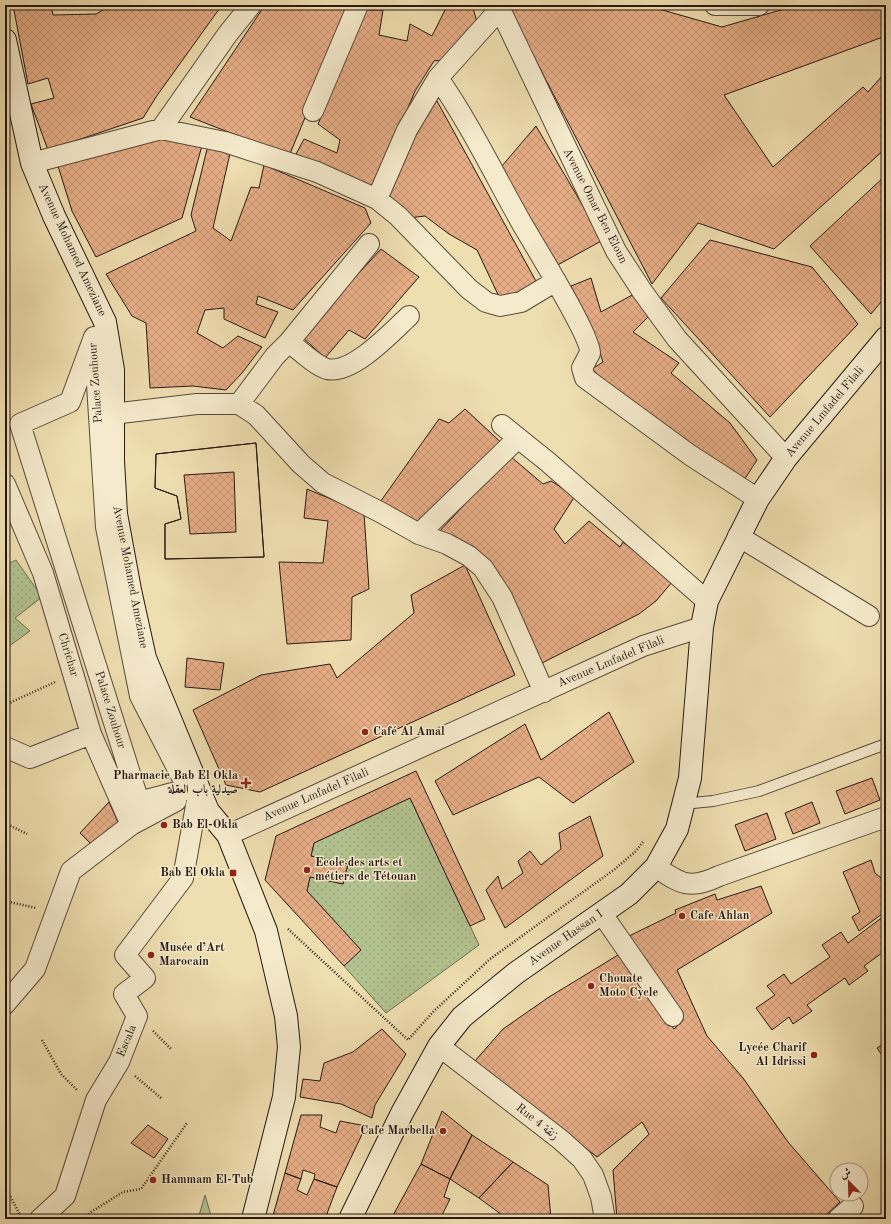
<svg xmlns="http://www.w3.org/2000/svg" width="891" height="1224" font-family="'Old Standard TT',Amiri,serif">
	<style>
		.grass { fill: url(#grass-tufts); stroke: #6c6e52 }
		.garden { fill: url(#garden-dots); stroke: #6c6e52 }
		.building { fill: url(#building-cross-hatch); stroke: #271914; fill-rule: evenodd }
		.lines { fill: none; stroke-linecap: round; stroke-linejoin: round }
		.lane-casing { stroke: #594a3b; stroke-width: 12 }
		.street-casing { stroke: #594a3b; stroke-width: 22 }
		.secondary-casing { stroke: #271914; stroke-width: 24 }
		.path { stroke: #271914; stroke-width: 2.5; stroke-dasharray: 1 2; stroke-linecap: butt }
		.lane { stroke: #f5eacc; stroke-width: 10 }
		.street { stroke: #f5eacc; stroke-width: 20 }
		.secondary { stroke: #f5eacc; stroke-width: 22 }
		.poi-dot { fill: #8f2418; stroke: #f5eacc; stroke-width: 1.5 }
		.labels { text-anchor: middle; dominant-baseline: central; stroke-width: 3; stroke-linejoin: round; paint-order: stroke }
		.street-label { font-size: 12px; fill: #271914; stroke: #f5eacc }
		.poi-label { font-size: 12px; font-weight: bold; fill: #271914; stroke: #f5eacc; text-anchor: start }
	</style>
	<defs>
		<pattern id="grass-tufts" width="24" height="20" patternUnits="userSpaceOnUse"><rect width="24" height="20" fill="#b2c290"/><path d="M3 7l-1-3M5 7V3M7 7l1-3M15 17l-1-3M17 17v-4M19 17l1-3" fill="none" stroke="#99a67b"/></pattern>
		<pattern id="garden-dots" width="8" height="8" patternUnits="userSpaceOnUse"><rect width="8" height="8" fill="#b2c290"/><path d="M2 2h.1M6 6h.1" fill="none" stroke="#99a67b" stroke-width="1.8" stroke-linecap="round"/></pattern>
		<pattern id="building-cross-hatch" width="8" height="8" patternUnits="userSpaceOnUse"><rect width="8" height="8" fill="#e6ad86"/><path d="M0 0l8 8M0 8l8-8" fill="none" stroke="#c59473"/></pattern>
	</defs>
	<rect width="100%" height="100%" fill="#efdeb0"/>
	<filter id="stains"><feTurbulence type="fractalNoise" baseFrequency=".005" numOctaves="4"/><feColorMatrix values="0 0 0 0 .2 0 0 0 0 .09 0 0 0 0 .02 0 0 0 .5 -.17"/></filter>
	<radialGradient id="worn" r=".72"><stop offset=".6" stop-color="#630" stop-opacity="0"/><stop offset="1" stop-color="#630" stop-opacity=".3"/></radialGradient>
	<!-- grass -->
	<path class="grass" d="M 205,1195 L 212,1219 L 198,1219 Z"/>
	<!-- garden -->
	<path class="garden" d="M 5,553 L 10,563 L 16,560 L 42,597 L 15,618 L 30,631 L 5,649 Z
		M 410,798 L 479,945 L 386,1013 L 344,966 L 361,950 L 307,891 L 310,877 L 343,884 L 348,864 L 311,856 L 314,843 Z"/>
	<!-- building -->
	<path class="building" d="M 13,5 L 51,5 L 53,15 L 96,14 L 112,5 L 222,5 L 156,97 L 143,118 L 48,150 L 31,104 L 54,98 L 48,78 L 28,84 Z
		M 265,5 L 342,5 L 351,8 L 289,156 L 190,117 Z
		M 459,5 L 472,5 L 478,25 L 451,59 L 434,61 L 415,91 L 375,188 L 294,158 L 304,139 L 337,153 L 340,140 L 318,124 L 366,10 L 383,10 L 379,35 L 407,41 L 410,24 L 432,36 L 445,10 Z
		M 507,5 L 645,5 L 722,27 L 798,5 L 886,5 L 886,46 L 883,37 L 724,95 L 773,167 L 863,87 L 868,92 L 882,76 L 886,75 L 886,148 L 774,249 L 698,223 L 652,284 Z
		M 432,92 L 537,283 L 501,301 L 477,250 L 449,234 L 425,216 L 409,218 L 385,190 Z
		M 536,126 L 603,240 L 554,267 L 502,166 Z
		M 161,139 L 203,142 L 182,218 L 96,257 L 72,211 L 58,166 Z
		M 208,145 L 231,149 L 213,228 L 231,241 L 251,187 L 259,188 L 264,165 L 365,208 L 371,223 L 293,310 L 258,296 L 256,304 L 278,312 L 265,338 L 224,319 L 224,308 L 205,310 L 197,333 L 223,348 L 238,336 L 262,347 L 242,373 L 226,390 L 193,386 L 150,388 L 146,323 L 132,316 L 106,274 L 196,231 L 191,215 Z
		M 886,175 L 886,296 L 871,314 L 810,246 Z
		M 710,240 L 812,267 L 858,324 L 770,417 L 661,298 Z
		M 381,249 L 419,277 L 365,339 L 349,330 L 325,358 L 301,336 Z
		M 591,278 L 601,312 L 634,294 L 649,316 L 633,332 L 679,363 L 671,373 L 730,423 L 757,460 L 744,480 L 608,386 L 592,369 L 603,362 L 591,327 L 571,286 Z
		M 465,409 L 506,447 L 422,526 L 378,505 L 439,419 L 449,423 Z
		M 256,443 L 264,557 L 165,559 L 165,524 L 181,519 L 177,496 L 155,488 L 156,454 ZM 234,472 L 236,532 L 190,534 L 184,475 Z
		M 256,443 L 264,557 L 165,559 L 165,524 L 181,519 L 177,496 L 155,488 L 156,454 Z
		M 510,456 L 543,484 L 551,481 L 575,496 L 554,529 L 565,544 L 589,521 L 620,547 L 623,542 L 673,581 L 656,601 L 639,614 L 538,665 L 468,546 L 436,535 Z
		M 307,489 L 364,513 L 369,589 L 352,597 L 351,640 L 287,644 L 279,562 L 323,563 L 328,521 L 304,518 Z
		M 465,565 L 515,675 L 260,792 L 226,785 L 193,710 L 261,675 L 330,664 L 337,678 L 414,613 L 411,595 Z
		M 187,658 L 224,663 L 220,690 L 185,687 Z
		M 609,712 L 634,762 L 573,803 L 539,777 L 453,815 L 435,781 L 525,724 L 541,760 Z
		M 416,771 L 485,919 L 470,926 L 410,798 L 314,843 L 311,856 L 348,864 L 343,884 L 310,877 L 307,891 L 361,950 L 344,966 L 265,880 L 276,836 Z
		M 872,778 L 880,800 L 845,814 L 836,791 Z
		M 109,802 L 118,822 L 93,846 L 80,833 Z
		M 812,802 L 820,823 L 793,834 L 785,813 Z
		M 767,813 L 776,839 L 745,851 L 735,825 Z
		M 590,816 L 603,856 L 505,928 L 486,890 L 498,876 L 502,889 L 523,873 L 518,861 L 530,851 L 541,865 L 561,849 L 559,833 Z
		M 871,860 L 875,873 L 886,882 L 886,911 L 859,931 L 852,917 L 860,912 L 843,872 Z
		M 761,886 L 772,913 L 677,970 L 707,1036 L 743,1078 L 788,1142 L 840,1202 L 822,1219 L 617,1219 L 613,1170 L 649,1134 L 642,1122 L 597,1157 L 474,1062 L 503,1029 L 549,997 L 618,955 L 674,1029 L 683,1020 L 627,937 L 676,913 L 675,910 L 715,894 L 717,900 Z
		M 884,916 L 886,918 L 886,950 L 864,966 L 868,971 L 849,985 L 845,978 L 807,1005 L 812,1011 L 793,1024 L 789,1017 L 772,1030 L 756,1008 L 775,995 L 767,986 L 784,974 L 791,984 L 830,957 L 822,945 L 841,932 L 848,943 Z
		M 382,1029 L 406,1054 L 375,1105 L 372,1118 L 341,1104 L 300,1097 L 303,1079 L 320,1081 L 324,1063 L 353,1052 Z
		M 886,1042 L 886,1061 L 877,1048 Z
		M 442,1111 L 472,1135 L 450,1179 L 421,1164 Z
		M 301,1115 L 322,1115 L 320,1127 L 336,1133 L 340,1121 L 366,1126 L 337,1187 L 314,1179 L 315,1174 L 303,1170 L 301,1179 L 285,1173 Z
		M 148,1125 L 168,1139 L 154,1158 L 131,1143 Z
		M 472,1135 L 513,1162 L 479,1198 L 450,1179 Z
		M 513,1162 L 548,1185 L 551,1219 L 490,1219 L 502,1215 L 479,1198 Z
		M 421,1164 L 450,1179 L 444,1197 L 450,1199 L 440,1219 L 391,1219 Z
		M 285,1173 L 301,1179 L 297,1190 L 307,1195 L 314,1179 L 337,1187 L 325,1219 L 272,1219 Z"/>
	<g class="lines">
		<defs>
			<path id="lane" d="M 683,804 L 713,801 L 759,791 L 886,744"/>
			<path id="street" d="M 498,5 L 616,251 L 642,291 L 677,339 L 786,458
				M 715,5 L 759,5
				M 438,78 C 470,124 494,174 521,222 C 533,243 591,336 590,353 L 582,368 L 585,378 L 690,455 L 758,499
				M 313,111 L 358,5
				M 161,129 L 227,35 L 251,5
				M 32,163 L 161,129 L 225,142 L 317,172 L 377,199 L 398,216 L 469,289 L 486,302 L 500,306 L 521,302 L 556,281
				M 377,199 L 407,130 L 438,78 L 500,9
				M 94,337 L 106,527 L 140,696 L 188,789 L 139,802 L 20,424 L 70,402 Z
				M 289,342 L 369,244
				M 239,404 L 275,356 L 289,342 C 298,349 316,366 327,369 C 352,375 392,332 409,316
				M 112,414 L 197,404 L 239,404 L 256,415 L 301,464 L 323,483 L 382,513 L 419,534 L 447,544 L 469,556 L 483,568 L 502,597 L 544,692
				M 502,425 L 548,462 L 707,601
				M 5,484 L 43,573 L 91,734 L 131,825
				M 419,534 L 518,438
				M 738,536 L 869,616
				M 5,747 L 30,758 L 91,734
				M 228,835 L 643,646 L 702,627
				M 656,867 C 680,884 690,890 719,876 L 886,817
				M 602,914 L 673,1016
				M 5,1004 L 35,969 L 71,871 L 131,825 L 176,801
				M 439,1046 L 561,1140 L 582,1159 L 593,1175 L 601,1197 L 605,1219
				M 40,1219 L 65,1196 L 96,1100 L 119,1062 L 137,1016 L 124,994 L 145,978 L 125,955 L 183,878 L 199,789
				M 838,1219 L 853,1206"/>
			<path id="secondary" d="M 5,40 L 32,163 L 54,216 L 105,322 L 113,370 L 113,461 L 116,514 L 130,590 L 145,658 L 208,811 L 228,835 L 266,931 L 286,1016 L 289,1047 L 284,1097 L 253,1219
				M 350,1219 L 402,1113 L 439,1046 L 462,1017 L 516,973 L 629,894 L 656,867 L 677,829 L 690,778 L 702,627 L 707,601 L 758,499 L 786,458 L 886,338"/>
		</defs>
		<!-- lane casing -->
		<use href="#lane" class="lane-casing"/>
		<!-- street casing -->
		<use href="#street" class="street-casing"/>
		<!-- secondary casing -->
		<use href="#secondary" class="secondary-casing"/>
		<!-- path -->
		<path class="path" d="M 5,705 L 55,682
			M 5,823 L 27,834
			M 5,901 L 36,908
			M 288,929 L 408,1040 L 433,1012 L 490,959 L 615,869 L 636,851 L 643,842
			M 153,1031 L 171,1049
			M 42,1040 L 61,1074 L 78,1091
			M 135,1076 L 161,1098
			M 5,1186 L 20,1215
			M 85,1219 L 91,1212 L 123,1192 L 141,1189 L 187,1123"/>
		<!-- lane -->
		<use href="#lane" class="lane"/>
		<!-- street -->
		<use href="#street" class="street"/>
		<!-- secondary -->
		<use href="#secondary" class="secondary"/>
	</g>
	<!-- markers -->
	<g class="poi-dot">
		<circle cx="365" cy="732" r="4"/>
		<path d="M244 777h4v4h4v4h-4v4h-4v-4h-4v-4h4z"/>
		<circle cx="164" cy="825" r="4"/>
		<circle cx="307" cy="870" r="4"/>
		<rect x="229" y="869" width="8" height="8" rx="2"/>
		<circle cx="682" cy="916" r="4"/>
		<circle cx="151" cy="955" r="4"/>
		<circle cx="591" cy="986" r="4"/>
		<circle cx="814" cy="1055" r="4"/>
		<circle cx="443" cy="1131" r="4"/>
		<circle cx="153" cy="1180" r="4"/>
	</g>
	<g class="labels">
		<!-- street labels -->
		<g class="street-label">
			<text transform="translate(595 206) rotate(63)">Avenue Omar Ben Eloun</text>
			<text transform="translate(72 250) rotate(65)">Avenue Mohamed Ameziane</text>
			<text transform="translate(96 383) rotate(-94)">Palace Zouhour</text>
			<text transform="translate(825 412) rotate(-50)">Avenue Lmfadel Filali</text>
			<text transform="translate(130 577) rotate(79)">Avenue Mohamed Ameziane</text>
			<text transform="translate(68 655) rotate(73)">Chrichar</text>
			<text transform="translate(611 662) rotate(-23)">Avenue Lmfadel Filali</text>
			<text transform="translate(110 710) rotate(73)">Palace Zouhour</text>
			<text transform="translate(316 795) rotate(-24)">Avenue Lmfadel Filali</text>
			<text transform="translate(566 938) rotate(-35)">Avenue Hassan I</text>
			<text transform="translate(127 1041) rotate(-68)">Escala</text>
			<text transform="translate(537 1122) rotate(38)">Rue 4 زنقة</text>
		</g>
		<!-- poi labels -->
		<g class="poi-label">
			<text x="373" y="732">Café Al Amal</text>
			<text x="238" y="776" text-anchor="end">Pharmacie Bab El Okla<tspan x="238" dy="14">صيدلية باب العقلة</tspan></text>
			<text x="172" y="825">Bab El-Okla</text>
			<text x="315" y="863">Ecole des arts et<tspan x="315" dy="14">métiers de Tétouan</tspan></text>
			<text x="225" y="873" text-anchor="end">Bab El Okla</text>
			<text x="690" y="916">Cafe Ahlan</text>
			<text x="159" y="948">Musée d’Art<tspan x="159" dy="14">Marocain</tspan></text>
			<text x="599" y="979">Chouate<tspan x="599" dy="14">Moto Cycle</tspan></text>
			<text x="806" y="1048" text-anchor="end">Lycée Charif<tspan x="806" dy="14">Al Idrissi</tspan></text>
			<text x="435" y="1131" text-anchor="end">Cafe Marbella</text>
			<text x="161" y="1180">Hammam El-Tub</text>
		</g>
	</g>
	<!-- margin -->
	<rect width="891" height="1224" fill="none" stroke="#efdeb0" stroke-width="20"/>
	<rect x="6" y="6" width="879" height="1212" fill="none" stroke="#271914" stroke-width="2"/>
	<rect x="10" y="10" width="871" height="1204" fill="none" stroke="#271914"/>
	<!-- north arrow -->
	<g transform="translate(849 1182) rotate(337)"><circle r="19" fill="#f5eacc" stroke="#a39682"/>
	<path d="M0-3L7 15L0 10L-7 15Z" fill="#8f2418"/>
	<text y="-6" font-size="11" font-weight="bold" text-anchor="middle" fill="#271914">ش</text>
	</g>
	<rect width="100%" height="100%" filter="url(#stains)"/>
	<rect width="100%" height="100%" fill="url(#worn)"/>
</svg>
